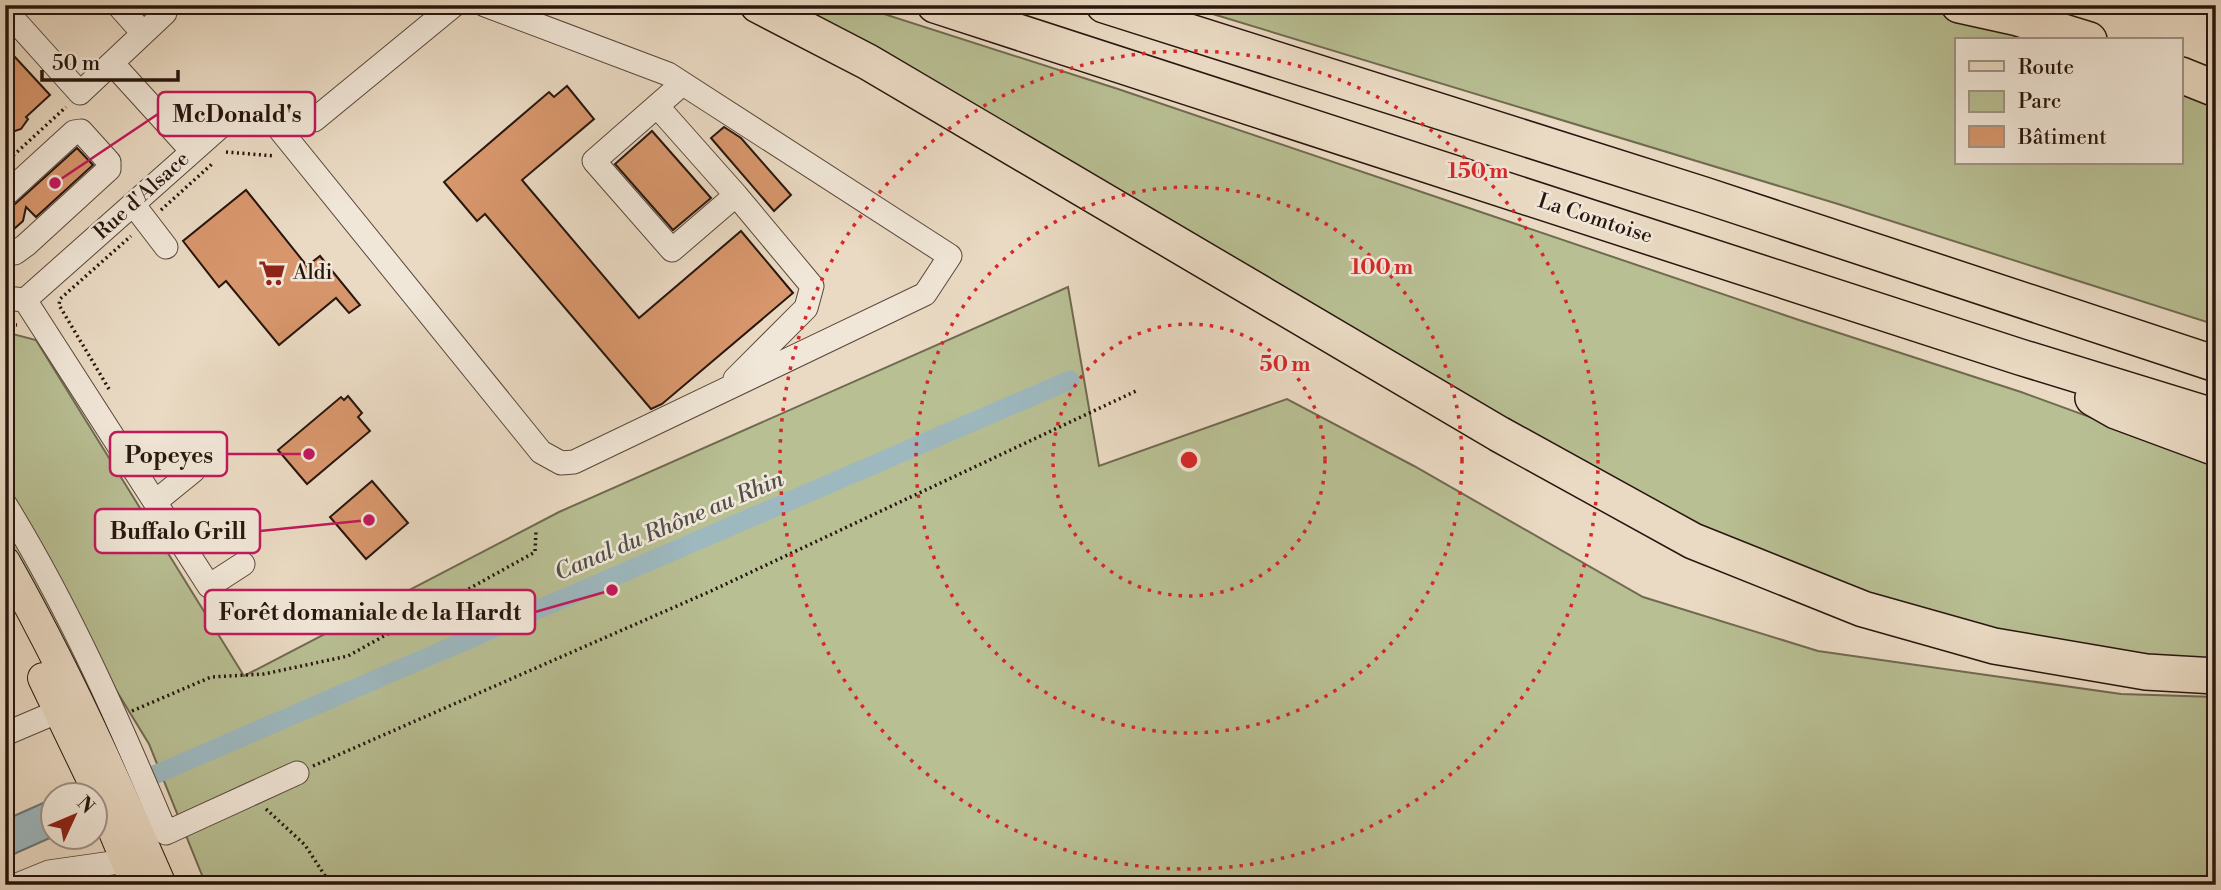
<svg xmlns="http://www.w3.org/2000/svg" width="2221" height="890" font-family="'Libre Bodoni',serif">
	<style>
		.green { fill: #b8bf93; stroke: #706a50; stroke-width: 2 }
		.water { fill: #9db8bf; stroke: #6e7778; stroke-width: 2 }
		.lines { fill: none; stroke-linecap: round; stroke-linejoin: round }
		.canal { stroke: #9db8bf; stroke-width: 19 }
		.building { fill: #d8966c; stroke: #27160e; stroke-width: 2 }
		.minor-casing { stroke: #58473b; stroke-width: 25 }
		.major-casing { stroke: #27160e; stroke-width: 32 }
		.highway-casing { stroke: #27160e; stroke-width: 38 }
		.path { stroke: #27160e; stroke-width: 3.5; stroke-dasharray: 2 3.5; stroke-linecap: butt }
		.minor { stroke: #f1e7d8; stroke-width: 23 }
		.major { stroke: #eadac3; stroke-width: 30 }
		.highway { stroke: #eadac3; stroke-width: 35 }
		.ring { fill: none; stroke: #d62828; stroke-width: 3.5; stroke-dasharray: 3.5 7 }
		.labels { text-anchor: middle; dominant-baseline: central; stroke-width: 5; stroke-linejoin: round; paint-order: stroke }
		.street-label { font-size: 21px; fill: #27160e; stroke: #f1e7d8 }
		.poi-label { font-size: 21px; fill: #27160e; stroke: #f1e7d8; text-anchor: start }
		.water-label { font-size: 23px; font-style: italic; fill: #504f4c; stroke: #f1e7d8 }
		.centre { fill: #d62828; stroke: #f1e7d8; stroke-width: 3.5 }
		.ring-label { font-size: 21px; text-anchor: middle; font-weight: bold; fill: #d62828; stroke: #f1e7d8; stroke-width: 5; stroke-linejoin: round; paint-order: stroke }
		.leader { fill: none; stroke: #c2185b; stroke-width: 2.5 }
		.callout-dot { fill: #c2185b; stroke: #f1e7d8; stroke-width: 2.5 }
		.callout { fill: #f1e7d8; stroke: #c2185b; stroke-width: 2.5 }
		.callout-label { font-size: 23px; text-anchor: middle; font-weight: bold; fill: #27160e }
	</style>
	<rect width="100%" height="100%" fill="#eadac3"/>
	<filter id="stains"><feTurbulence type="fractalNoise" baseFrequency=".00286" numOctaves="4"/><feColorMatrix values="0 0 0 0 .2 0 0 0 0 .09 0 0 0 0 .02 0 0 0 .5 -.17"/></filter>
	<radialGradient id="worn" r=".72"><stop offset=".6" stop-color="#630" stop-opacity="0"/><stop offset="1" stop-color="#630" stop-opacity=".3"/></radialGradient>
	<!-- green -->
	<path class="green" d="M 790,5 L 856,5 L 1118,89 L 1799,320 L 2021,392 L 2216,463 L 2216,660 L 2152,656 L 1994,629 L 1870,595 L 1702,526 L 1504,420 Z
		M 1183,5 L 1919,5 L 2017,27 L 2060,40 L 1957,40 L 1957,163 L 2181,163 L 2181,85 L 2216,100 L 2216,325 L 1838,204 Z
		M 1068,287 L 1099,466 L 1287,399 L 1414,466 L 1643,597 L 1818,651 L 2121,694 L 2216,697 L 2216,885 L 206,885 L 149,744 L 94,654 L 72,664 L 5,542 L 5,332 L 36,340 L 244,676 L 559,512 Z"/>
	<!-- water -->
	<path class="water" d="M 52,799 L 52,837 L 5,858 L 5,820 Z"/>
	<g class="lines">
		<!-- canal -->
		<path class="canal" d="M 131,785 L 1070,380"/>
	</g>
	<!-- building -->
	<path class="building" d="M 14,56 L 50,95 L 26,117 L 28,119 L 21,129 L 15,131 L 5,128 L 5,64 Z
		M 567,86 L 594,119 L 522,180 L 639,318 L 741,231 L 793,293 L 662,404 L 651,409 L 485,214 L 477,221 L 444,182 L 549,92 L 554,97 Z
		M 724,127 L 741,138 L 791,195 L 774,211 L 711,138 Z
		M 652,131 L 711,198 L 673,230 L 615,164 Z
		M 77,148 L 93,165 L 36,217 L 26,207 L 23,221 L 5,237 L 5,209 L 14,205 Z
		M 246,190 L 307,266 L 320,256 L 360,305 L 349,313 L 336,298 L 279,345 L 226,281 L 219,287 L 183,241 Z
		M 348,396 L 362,413 L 358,417 L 370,431 L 307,484 L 278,450 L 341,397 L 344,400 Z
		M 372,481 L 408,523 L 366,559 L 330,517 Z"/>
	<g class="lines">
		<defs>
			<path id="minor" d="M 14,5 L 8,13 L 80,93 L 165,13 L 160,5
				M 118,5 L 143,33
				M 112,63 L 192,151
				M 657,106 L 736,195 L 672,250 L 594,161 L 682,84
				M 268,115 L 541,452 L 561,463 L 574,462 L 925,294 L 950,256 L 668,74 L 485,5
				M 5,195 L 74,132 L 81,131 L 109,162 L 109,169 L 26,245 L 15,253 L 5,253
				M 133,204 L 166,247
				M 5,298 L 25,300 L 238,111 L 314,120 L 454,5
				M 25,300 L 209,586 L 243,564
				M 735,379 L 806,308 L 812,286 L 736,195
				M 155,502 L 193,471
				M 5,504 C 69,608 119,721 166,833 L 297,773
				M 5,734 L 59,711
				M 17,885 L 49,872 L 126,861"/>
			<path id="major" d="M 5,562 C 64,666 113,775 161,885
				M 43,678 L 95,786 L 136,885"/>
			<path id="highway" d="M 758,5 L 868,62 L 1499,434 L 1693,541 L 1863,609 L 1994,646 L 2146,672 L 2216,676
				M 935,5 L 2020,357 L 2216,417
				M 1104,5 L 1704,195 L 2216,364
				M 1959,5 L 2018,18 L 2089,40
				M 2181,75 L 2216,89
				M 2093,398 L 2116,411 L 2216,448"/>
		</defs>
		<!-- minor casing -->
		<use href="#minor" class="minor-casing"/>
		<!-- major casing -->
		<use href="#major" class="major-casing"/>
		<!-- highway casing -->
		<use href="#highway" class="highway-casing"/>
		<!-- path -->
		<path class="path" d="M 226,152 L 275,156
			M 5,163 L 66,107
			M 161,210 L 212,164
			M 5,324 L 17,325
			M 109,389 L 59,305 L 60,299 L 131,236
			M 232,593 L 245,611 L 255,615 L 271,602
			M 132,711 L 211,677 L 264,674 L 348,656 L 535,552 L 536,531
			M 313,766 L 711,591 L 1136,391
			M 266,809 L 305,845 L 331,885"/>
		<!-- minor -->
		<use href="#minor" class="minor"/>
		<!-- major -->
		<use href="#major" class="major"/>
		<!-- highway -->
		<use href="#highway" class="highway"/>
	</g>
	<!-- distance rings -->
	<g class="ring">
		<circle cx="1189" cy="460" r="136"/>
		<circle cx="1189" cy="460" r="273"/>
		<circle cx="1189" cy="460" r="409"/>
	</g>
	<!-- icons -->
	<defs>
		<symbol id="supermarket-bare" viewBox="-9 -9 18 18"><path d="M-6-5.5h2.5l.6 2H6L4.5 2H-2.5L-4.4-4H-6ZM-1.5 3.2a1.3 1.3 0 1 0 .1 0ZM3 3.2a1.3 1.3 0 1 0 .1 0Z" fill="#8f2418" stroke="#f1e7d8" stroke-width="2.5" paint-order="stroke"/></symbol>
	</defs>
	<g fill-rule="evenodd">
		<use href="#supermarket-bare" x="253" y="254" width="38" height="38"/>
	</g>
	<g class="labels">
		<!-- street labels -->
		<g class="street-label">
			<text transform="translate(142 196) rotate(-42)">Rue d'Alsace</text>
			<text transform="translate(1595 219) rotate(18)">La Comtoise</text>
		</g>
		<!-- poi labels -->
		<g class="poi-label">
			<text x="293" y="273">Aldi</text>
		</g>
		<!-- water labels -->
		<g class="water-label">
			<text transform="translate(669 526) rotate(-23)">Canal du Rhône au Rhin</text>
		</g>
	</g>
	<circle cx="1189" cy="460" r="10" class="centre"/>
	<g class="ring-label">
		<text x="1478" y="178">150 m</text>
		<text x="1382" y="274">100 m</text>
		<text x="1285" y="371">50 m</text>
	</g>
	<!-- callouts -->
	<path class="leader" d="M55 183L158 114M309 454L227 454M369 520L260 531M612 590L535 612"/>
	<g class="callout-dot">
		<circle cx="55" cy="183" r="7"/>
		<circle cx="309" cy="454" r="7"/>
		<circle cx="369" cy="520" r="7"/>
		<circle cx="612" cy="590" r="7"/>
	</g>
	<g class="callout">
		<rect x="158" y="92" width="157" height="44" rx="7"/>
		<rect x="110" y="432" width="117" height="44" rx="7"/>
		<rect x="95" y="509" width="165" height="44" rx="7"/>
		<rect x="205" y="590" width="330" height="44" rx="7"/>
	</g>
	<g class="callout-label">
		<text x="237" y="122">McDonald's</text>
		<text x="169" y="463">Popeyes</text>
		<text x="178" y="539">Buffalo Grill</text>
		<text x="370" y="620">Forêt domaniale de la Hardt</text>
	</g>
	<!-- margin -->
	<rect width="2221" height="890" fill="none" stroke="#eadac3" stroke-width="28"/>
	<rect x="7" y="7" width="2207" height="876" fill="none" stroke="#27160e" stroke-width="3.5"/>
	<rect x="14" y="14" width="2193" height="862" fill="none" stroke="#27160e" stroke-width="2"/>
	<!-- legend -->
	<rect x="1955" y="38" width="228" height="126" fill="#f1e7d8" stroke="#a09387" stroke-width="2"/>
	<rect x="1969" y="61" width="35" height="10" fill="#eadac3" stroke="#a09387" stroke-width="2"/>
	<text x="2018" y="74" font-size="21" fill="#27160e">Route</text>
	<rect x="1969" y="91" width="35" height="21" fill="#b8bf93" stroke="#a09387" stroke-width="2"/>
	<text x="2018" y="108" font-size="21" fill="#27160e">Parc</text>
	<rect x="1969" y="126" width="35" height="21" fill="#d8966c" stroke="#a09387" stroke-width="2"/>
	<text x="2018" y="144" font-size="21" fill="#27160e">Bâtiment</text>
	<!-- north arrow -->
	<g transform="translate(74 816) rotate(46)"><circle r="33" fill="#f1e7d8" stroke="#a09387" stroke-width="2"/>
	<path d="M0-5L12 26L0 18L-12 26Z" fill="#8f2418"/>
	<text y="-10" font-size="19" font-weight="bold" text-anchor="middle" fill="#27160e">N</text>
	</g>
	<!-- scale -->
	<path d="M42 70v10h136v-10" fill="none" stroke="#27160e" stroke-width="3.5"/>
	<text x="52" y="70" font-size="21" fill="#27160e" stroke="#f1e7d8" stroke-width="5" paint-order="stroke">50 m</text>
	<rect width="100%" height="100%" filter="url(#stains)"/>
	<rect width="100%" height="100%" fill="url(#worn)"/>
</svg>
